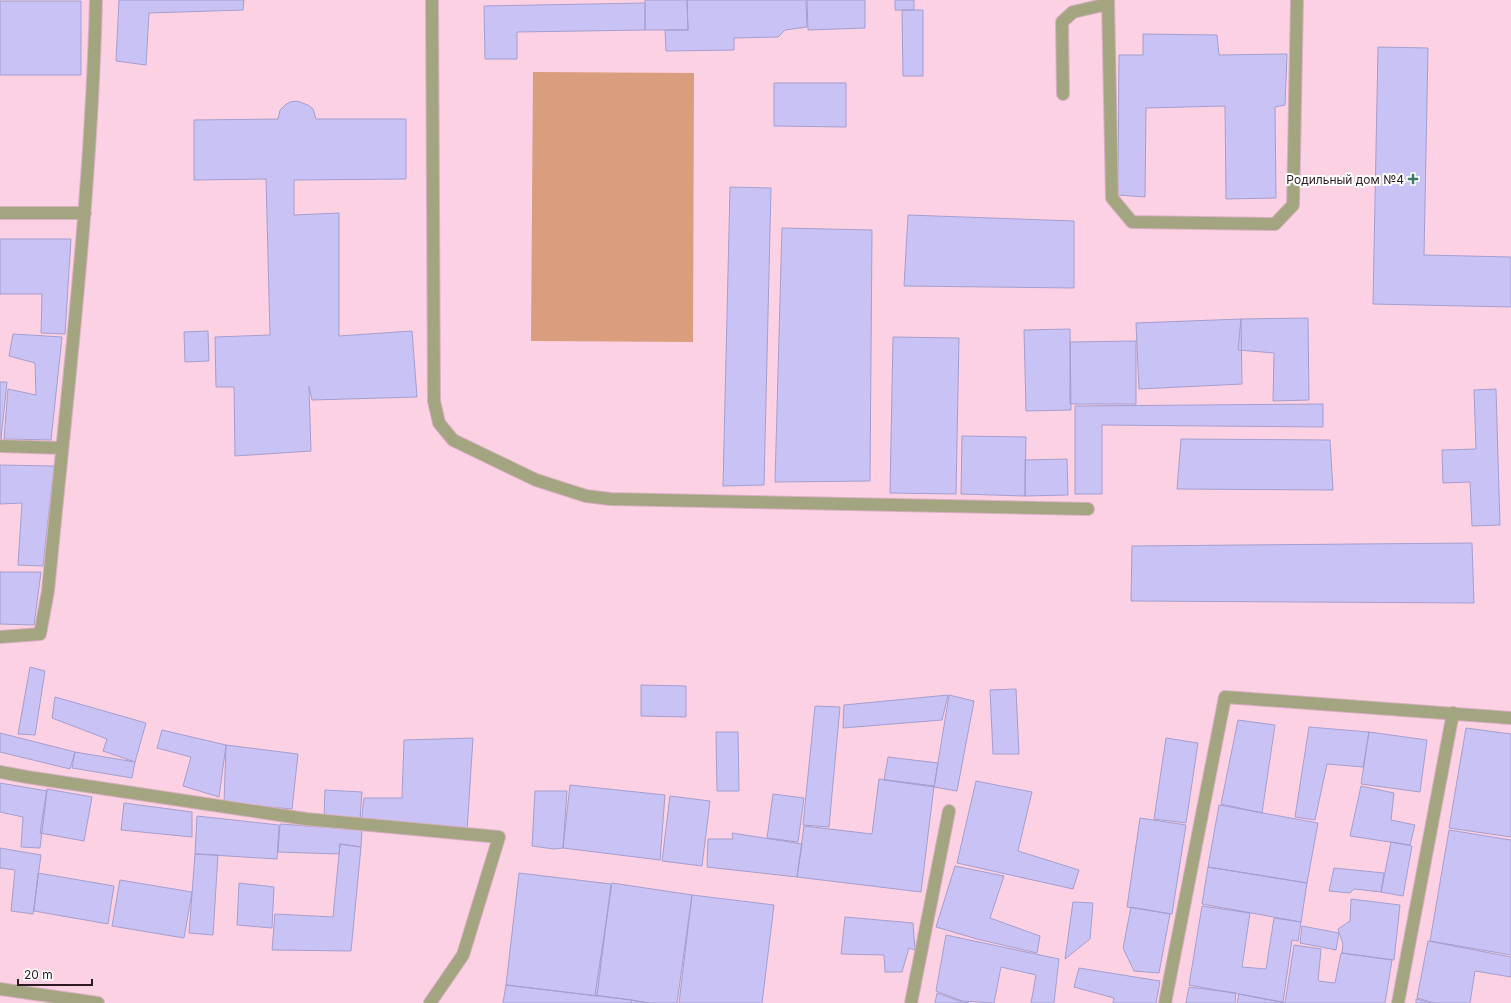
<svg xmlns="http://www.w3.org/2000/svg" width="1511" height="1003" font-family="Inter,sans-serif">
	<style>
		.green { fill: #d99e7d }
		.building { fill: #c9c3f5; stroke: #a49ece }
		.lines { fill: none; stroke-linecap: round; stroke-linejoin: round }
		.lane-casing { stroke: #d8b0c1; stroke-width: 14 }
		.street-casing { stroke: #d8b0c1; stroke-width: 14 }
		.lane { stroke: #a3a581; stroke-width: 12 }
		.street { stroke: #a3a581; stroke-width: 12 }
		.poi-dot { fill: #3c7a66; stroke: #fff; stroke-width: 1.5 }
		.labels { text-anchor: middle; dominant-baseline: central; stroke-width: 4; stroke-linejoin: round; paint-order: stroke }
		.poi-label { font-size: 12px; fill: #2e1a23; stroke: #fff; text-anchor: end }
	</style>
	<rect width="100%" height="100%" fill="#fdd1e4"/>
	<!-- green -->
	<path class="green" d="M 533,72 L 694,73 L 693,342 L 531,341 Z"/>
	<!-- building -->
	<path class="building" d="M 119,0 L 244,0 L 243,10 L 149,13 L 146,65 L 116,61 Z
		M 645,0 L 687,0 L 688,30 L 645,30 Z
		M 687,0 L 806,0 L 807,27 L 785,30 L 778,37 L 734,38 L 734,50 L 666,51 L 665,30 L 688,30 Z
		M 807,0 L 865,0 L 865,28 L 808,30 Z
		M 895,0 L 914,0 L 914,10 L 895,10 Z
		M 0,1 L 81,1 L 81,75 L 0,75 Z
		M 645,3 L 645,30 L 517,32 L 517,59 L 485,59 L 484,6 Z
		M 902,10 L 923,10 L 923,76 L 903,76 Z
		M 1143,34 L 1217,35 L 1219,55 L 1287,54 L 1285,105 L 1275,107 L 1276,198 L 1226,199 L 1225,106 L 1146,108 L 1145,197 L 1118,195 L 1119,55 L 1143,55 Z
		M 1378,47 L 1428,48 L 1424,255 L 1511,257 L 1511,307 L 1373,304 Z
		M 774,83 L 846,83 L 846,127 L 774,126 Z
		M 297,101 L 308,105 L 313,109 L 316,119 L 406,119 L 406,179 L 294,180 L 294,215 L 339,213 L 339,336 L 412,331 L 417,397 L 312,400 L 309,386 L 311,451 L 235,456 L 234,387 L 216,387 L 215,337 L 270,335 L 266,179 L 194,180 L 194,120 L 278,119 L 280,110 L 285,105 L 290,102 Z
		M 730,187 L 771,188 L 764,485 L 723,486 Z
		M 908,215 L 1074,221 L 1074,288 L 904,286 Z
		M 782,228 L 872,230 L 870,481 L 775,482 Z
		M 0,239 L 71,239 L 65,334 L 41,333 L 42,294 L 0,294 Z
		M 1308,318 L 1309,400 L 1273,401 L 1274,353 L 1238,350 L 1241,319 Z
		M 1241,319 L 1242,384 L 1139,389 L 1136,323 Z
		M 1070,329 L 1071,410 L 1026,411 L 1024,330 Z
		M 208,331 L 209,361 L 185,362 L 184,332 Z
		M 13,334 L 62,337 L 51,440 L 4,439 L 8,389 L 36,395 L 35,363 L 9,356 Z
		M 893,337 L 959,338 L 956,494 L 890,493 Z
		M 1136,341 L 1136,404 L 1070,404 L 1070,342 Z
		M 0,382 L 7,382 L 1,439 L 0,439 Z
		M 1496,389 L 1500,525 L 1472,526 L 1470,482 L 1443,483 L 1442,450 L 1476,449 L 1474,390 Z
		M 1323,404 L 1323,427 L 1102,425 L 1102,494 L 1075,494 L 1075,406 Z
		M 962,436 L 1026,437 L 1025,496 L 961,494 Z
		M 1181,439 L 1330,440 L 1333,490 L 1177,489 Z
		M 1067,459 L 1068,495 L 1025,496 L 1025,460 Z
		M 0,465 L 54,466 L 43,566 L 18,565 L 22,503 L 0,504 Z
		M 1472,543 L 1474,603 L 1131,601 L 1132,546 Z
		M 0,572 L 41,572 L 34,625 L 0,624 Z
		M 30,667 L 45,671 L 35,735 L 18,734 Z
		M 641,685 L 686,686 L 686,717 L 641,716 Z
		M 1016,689 L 1019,754 L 993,754 L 990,690 Z
		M 948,695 L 942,720 L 843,728 L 844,705 Z
		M 949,695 L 974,701 L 957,791 L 934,787 Z
		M 55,697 L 146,723 L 135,762 L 103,751 L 107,739 L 52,718 Z
		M 815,706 L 840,707 L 829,827 L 803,825 Z
		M 1238,720 L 1275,725 L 1262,813 L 1221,804 Z
		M 1309,727 L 1369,732 L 1363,767 L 1327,764 L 1315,820 L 1295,817 Z
		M 1466,728 L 1511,734 L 1511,837 L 1449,828 Z
		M 162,730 L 226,745 L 219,797 L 183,786 L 191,757 L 157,748 Z
		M 716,732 L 738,732 L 739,791 L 717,791 Z
		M 1369,732 L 1427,740 L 1420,792 L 1361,784 Z
		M 0,733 L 75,752 L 70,769 L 0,752 Z
		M 473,738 L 467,831 L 361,823 L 364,798 L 402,798 L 404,740 Z
		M 1166,738 L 1198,743 L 1186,823 L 1154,819 Z
		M 226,745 L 298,754 L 292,809 L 224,803 Z
		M 75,752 L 135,762 L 132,778 L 72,768 Z
		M 888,757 L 938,763 L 934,787 L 884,780 Z
		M 879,779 L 934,786 L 921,892 L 797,877 L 804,826 L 872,834 Z
		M 976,781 L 1032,792 L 1018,851 L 1079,870 L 1073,889 L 957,863 Z
		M 0,783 L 47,791 L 40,848 L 21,847 L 23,817 L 0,812 Z
		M 570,785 L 665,795 L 660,860 L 563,848 Z
		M 1361,786 L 1394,793 L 1391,820 L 1415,825 L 1410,845 L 1350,836 Z
		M 47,789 L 92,797 L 84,841 L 40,833 Z
		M 325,790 L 362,792 L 360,819 L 324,817 Z
		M 535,791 L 567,791 L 563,848 L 554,849 L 532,846 Z
		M 773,794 L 804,798 L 798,842 L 767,838 Z
		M 670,796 L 710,801 L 702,866 L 662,861 Z
		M 124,803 L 192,812 L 192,837 L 121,830 Z
		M 1219,805 L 1318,823 L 1307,883 L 1208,867 Z
		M 197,816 L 279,825 L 277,859 L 195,854 Z
		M 1140,818 L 1186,825 L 1172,914 L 1127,907 Z
		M 280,824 L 362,830 L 361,847 L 340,844 L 339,854 L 278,852 Z
		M 1449,830 L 1511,840 L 1511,955 L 1430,941 Z
		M 732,833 L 802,844 L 797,877 L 707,867 L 708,839 L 733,839 Z
		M 1391,842 L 1412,846 L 1403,896 L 1381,892 Z
		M 340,844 L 361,847 L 351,951 L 272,950 L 275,914 L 333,917 Z
		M 0,848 L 41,855 L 33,914 L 11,911 L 15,870 L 0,868 Z
		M 195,854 L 218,855 L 213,935 L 189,933 Z
		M 955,866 L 1004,876 L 990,918 L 1040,936 L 1037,953 L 977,939 L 936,927 Z
		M 1208,867 L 1307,883 L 1301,922 L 1202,904 Z
		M 1334,868 L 1384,873 L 1381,892 L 1354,889 L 1350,893 L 1329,891 Z
		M 38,873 L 114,886 L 108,924 L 34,911 Z
		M 519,873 L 611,884 L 597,996 L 506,985 Z
		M 120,880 L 192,892 L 184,938 L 112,926 Z
		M 239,883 L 274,887 L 272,928 L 237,925 Z
		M 612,883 L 692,895 L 677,1003 L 651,1003 L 595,995 Z
		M 692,895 L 774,905 L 762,1003 L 679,1003 Z
		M 1351,899 L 1400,905 L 1394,960 L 1342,953 L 1343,944 L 1338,929 L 1350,921 Z
		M 1073,902 L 1093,903 L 1090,939 L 1065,959 Z
		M 1202,906 L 1250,913 L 1242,967 L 1266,969 L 1274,918 L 1301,922 L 1298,941 L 1292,940 L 1283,1002 L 1189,985 Z
		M 1131,907 L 1170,914 L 1159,973 L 1134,971 L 1123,948 Z
		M 845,917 L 913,923 L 915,950 L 909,948 L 902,972 L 885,972 L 884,955 L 841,954 Z
		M 1302,926 L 1339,933 L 1336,950 L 1300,943 Z
		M 946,935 L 1059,959 L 1054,1003 L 1031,1003 L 1036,975 L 1001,967 L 994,1003 L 962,1001 L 936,991 Z
		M 1428,941 L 1511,957 L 1511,977 L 1475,971 L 1470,1003 L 1435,1003 L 1417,998 Z
		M 1294,945 L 1321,949 L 1318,981 L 1335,983 L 1341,953 L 1392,960 L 1385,1003 L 1285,1003 Z
		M 1079,968 L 1160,981 L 1156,1003 L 1113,1003 L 1114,998 L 1074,987 Z
		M 506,985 L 632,1000 L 631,1003 L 503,1003 Z
		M 1189,987 L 1236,993 L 1235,1003 L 1186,1003 Z
		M 937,993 L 962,1002 L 969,1003 L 935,1003 Z
		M 1239,994 L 1285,1003 L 1237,1003 Z
		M 1416,999 L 1431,1003 L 1416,1003 Z
		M 632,1000 L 647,1003 L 631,1003 Z"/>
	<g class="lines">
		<defs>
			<path id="lane" d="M 432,0 L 434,401 L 439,423 L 453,440 L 536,480 L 586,496 L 610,499 L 1088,509
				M 1108,0 L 1112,198 L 1132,222 L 1275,224 L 1293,205 L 1297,0
				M 1063,94 L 1062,22 L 1073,12 L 1108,4"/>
			<path id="street" d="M 0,213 L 85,213
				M 0,446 L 62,448
				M 0,637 L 40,634 L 48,591 C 67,395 91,198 96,0
				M 0,772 L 27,777 L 306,819 L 499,837 L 463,955 L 430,1003
				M 0,989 L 98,1003
				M 911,1003 L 949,811
				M 1165,1003 L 1225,697 L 1511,718
				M 1398,1003 L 1453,713"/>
		</defs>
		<!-- lane casing -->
		<use href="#lane" class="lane-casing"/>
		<!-- street casing -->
		<use href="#street" class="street-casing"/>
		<!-- lane -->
		<use href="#lane" class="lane"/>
		<!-- street -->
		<use href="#street" class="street"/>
	</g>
	<!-- markers -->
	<path class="poi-dot" d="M1411 173h4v4h4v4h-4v4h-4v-4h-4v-4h4z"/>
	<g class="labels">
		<!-- poi labels -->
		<g class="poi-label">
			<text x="1404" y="179">Родильный дом №4</text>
		</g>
	</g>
	<!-- scale -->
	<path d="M18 979v6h74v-6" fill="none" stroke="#2e1a23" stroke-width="2"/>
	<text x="24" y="979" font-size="12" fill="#2e1a23" stroke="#ffffff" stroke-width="3" paint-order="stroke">20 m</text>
</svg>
